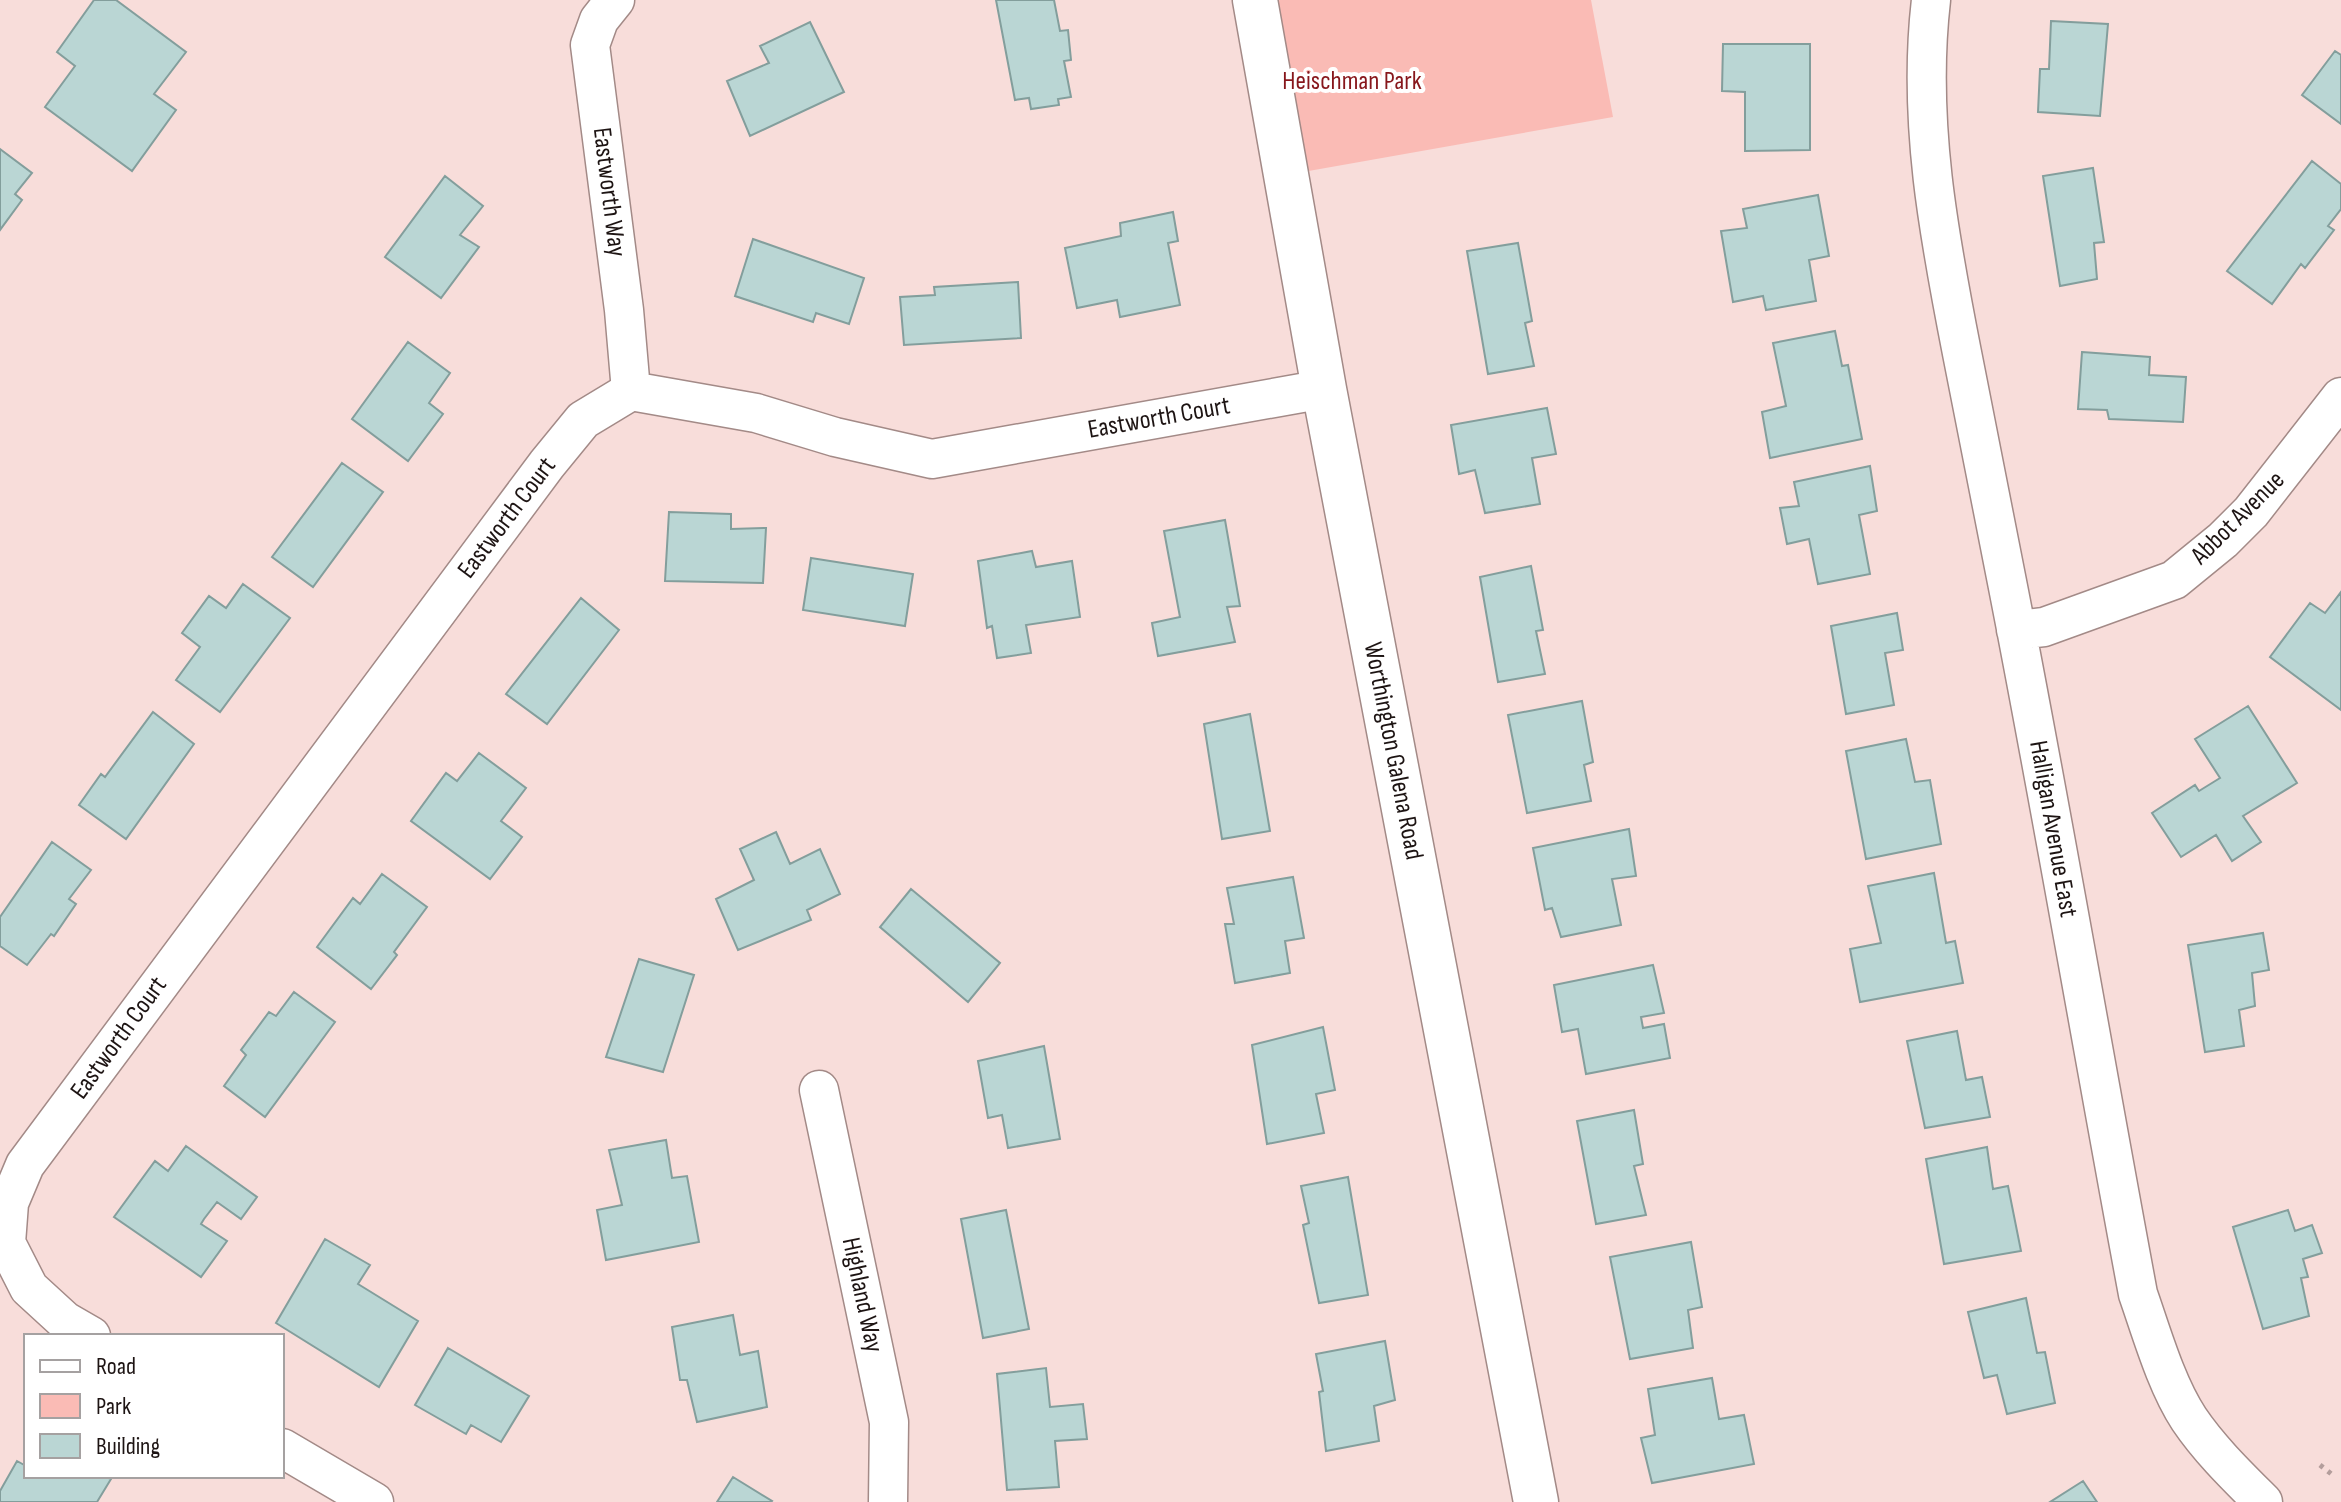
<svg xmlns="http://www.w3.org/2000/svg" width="2341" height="1502" font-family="'Sofia Sans Condensed',sans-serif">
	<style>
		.green { fill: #fabbb5 }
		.building { fill: #bad6d4; stroke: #839e9c; stroke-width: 2 }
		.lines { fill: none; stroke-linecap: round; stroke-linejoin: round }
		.street-casing { stroke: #a38a87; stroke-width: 41 }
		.secondary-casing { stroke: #a38a87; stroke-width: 47 }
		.path { stroke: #b49e9c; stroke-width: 5; stroke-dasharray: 4 6; stroke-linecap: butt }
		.street { stroke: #fff; stroke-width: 38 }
		.secondary { stroke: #fff; stroke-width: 44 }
		.labels { text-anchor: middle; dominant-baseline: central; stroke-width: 8; stroke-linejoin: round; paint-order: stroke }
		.park-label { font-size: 26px; fill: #87171c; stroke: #fff }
		.street-label { font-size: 26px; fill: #1d1413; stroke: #fff }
	</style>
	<rect width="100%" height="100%" fill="#f8ddda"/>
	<!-- green -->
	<path class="green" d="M 1255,0 L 1591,0 L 1613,117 L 1286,175 Z"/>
	<!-- building -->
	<path class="building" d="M 94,0 L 116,0 L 186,52 L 154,94 L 176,110 L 132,171 L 45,107 L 75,66 L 57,52 Z
		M 996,0 L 1054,0 L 1060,31 L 1068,30 L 1071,60 L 1064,61 L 1071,97 L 1058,99 L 1059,105 L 1031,109 L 1029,98 L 1015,100 Z
		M 2051,21 L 2108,24 L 2100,116 L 2038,112 L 2040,69 L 2049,69 Z
		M 810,22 L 844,92 L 750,136 L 727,81 L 769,63 L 760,46 Z
		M 1723,44 L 1810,44 L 1810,150 L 1745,151 L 1745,92 L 1722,91 Z
		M 2335,51 L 2341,55 L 2341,124 L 2302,95 Z
		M 0,149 L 32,173 L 15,194 L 22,200 L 0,230 Z
		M 2312,161 L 2341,184 L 2341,209 L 2328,226 L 2334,230 L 2305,268 L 2301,264 L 2272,304 L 2227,271 Z
		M 2093,168 L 2104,242 L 2094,243 L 2097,279 L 2060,286 L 2043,176 Z
		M 445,176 L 483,206 L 460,235 L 479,247 L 441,298 L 385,257 Z
		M 1818,195 L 1829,256 L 1809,260 L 1816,301 L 1766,310 L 1763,296 L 1733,302 L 1721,231 L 1747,228 L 1743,209 Z
		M 1173,212 L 1178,241 L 1168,243 L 1180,305 L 1120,317 L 1117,300 L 1077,308 L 1065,248 L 1121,236 L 1120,223 Z
		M 753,239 L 864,278 L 849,324 L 816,313 L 813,322 L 735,296 Z
		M 1518,243 L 1532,321 L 1525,323 L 1534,366 L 1488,374 L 1467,251 Z
		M 1018,282 L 1021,338 L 904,345 L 900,297 L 935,295 L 934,287 Z
		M 1835,331 L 1842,366 L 1848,365 L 1862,439 L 1770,458 L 1762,412 L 1786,406 L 1773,343 Z
		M 408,342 L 450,373 L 429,403 L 443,414 L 408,461 L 352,419 Z
		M 2082,352 L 2150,357 L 2149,375 L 2186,377 L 2183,422 L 2109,419 L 2107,410 L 2078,409 Z
		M 1547,408 L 1556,454 L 1532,458 L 1540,504 L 1485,513 L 1475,470 L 1459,474 L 1451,425 Z
		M 342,463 L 383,492 L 313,587 L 272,557 Z
		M 1870,466 L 1877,511 L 1859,515 L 1870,574 L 1818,584 L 1809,539 L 1787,544 L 1780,508 L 1799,506 L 1794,482 Z
		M 669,512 L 731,514 L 731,529 L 766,528 L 763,583 L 665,581 Z
		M 1225,520 L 1240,606 L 1227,607 L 1235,642 L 1158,656 L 1152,623 L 1180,617 L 1164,531 Z
		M 1032,551 L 1036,567 L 1072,561 L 1080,617 L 1026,625 L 1031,653 L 997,658 L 992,626 L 987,628 L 978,561 Z
		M 811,558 L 913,574 L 905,626 L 803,610 Z
		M 1531,566 L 1543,630 L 1536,631 L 1545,674 L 1498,682 L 1480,577 Z
		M 243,584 L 290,618 L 220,712 L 176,680 L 200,647 L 182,633 L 209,596 L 226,608 Z
		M 2341,592 L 2341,710 L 2270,657 L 2310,603 L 2325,613 Z
		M 581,598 L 619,630 L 547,724 L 506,694 Z
		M 1897,613 L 1903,650 L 1885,653 L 1894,705 L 1846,714 L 1831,626 Z
		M 1582,701 L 1593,762 L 1584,765 L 1591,801 L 1527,813 L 1508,715 Z
		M 2248,706 L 2297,783 L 2243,816 L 2261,842 L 2232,861 L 2216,835 L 2181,857 L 2152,813 L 2195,785 L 2199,791 L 2220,778 L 2195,739 Z
		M 153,712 L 194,744 L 126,839 L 79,805 L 101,774 L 105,777 Z
		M 1250,714 L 1270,831 L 1222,839 L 1204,724 Z
		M 1906,739 L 1915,782 L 1930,780 L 1941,844 L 1866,859 L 1846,751 Z
		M 479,753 L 526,788 L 501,821 L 522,837 L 490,879 L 411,821 L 446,773 L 457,781 Z
		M 1629,829 L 1636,876 L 1612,879 L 1621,925 L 1561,937 L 1552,908 L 1545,910 L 1533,848 Z
		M 776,832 L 790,864 L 820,849 L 840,894 L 807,910 L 811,920 L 738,950 L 716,899 L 754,880 L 740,849 Z
		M 52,842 L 91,870 L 69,899 L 76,904 L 54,936 L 51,934 L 27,965 L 0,946 L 0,917 Z
		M 1934,873 L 1946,943 L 1955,941 L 1963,983 L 1860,1002 L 1850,949 L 1881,943 L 1868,886 Z
		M 382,874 L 427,907 L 394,952 L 397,955 L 371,989 L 317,947 L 353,898 L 360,904 Z
		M 1293,877 L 1304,938 L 1285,941 L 1290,973 L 1235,983 L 1225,924 L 1234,924 L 1227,888 Z
		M 911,889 L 1000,963 L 968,1002 L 880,927 Z
		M 2263,933 L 2269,970 L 2252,973 L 2255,1006 L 2239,1010 L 2244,1046 L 2205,1052 L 2188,945 Z
		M 639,959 L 694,975 L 663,1072 L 606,1057 Z
		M 1653,965 L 1664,1013 L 1641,1017 L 1643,1028 L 1664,1024 L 1670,1058 L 1586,1074 L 1578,1029 L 1562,1032 L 1554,985 Z
		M 294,992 L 335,1022 L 265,1117 L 224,1086 L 246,1055 L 241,1050 L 269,1012 L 276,1016 Z
		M 1323,1027 L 1335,1090 L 1316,1094 L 1324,1133 L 1267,1144 L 1252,1045 Z
		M 1957,1031 L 1966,1080 L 1982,1077 L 1990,1117 L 1925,1128 L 1907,1041 Z
		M 1044,1046 L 1060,1139 L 1008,1148 L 1002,1115 L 988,1118 L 978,1061 Z
		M 1634,1110 L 1643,1164 L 1634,1166 L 1646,1215 L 1596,1224 L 1577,1121 Z
		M 666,1140 L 672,1178 L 687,1176 L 699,1242 L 606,1260 L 597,1210 L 622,1205 L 609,1150 Z
		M 186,1146 L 257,1197 L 241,1219 L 217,1202 L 204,1219 L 201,1224 L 227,1241 L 201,1277 L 114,1217 L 155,1161 L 168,1171 Z
		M 1987,1147 L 1993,1189 L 2008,1186 L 2021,1251 L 1944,1264 L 1926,1159 Z
		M 1348,1177 L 1368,1295 L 1319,1303 L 1303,1225 L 1309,1223 L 1301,1186 Z
		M 1006,1210 L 1029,1329 L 983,1338 L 961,1219 Z
		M 2288,1210 L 2295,1231 L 2312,1225 L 2322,1253 L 2303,1259 L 2308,1277 L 2301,1278 L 2309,1316 L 2263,1329 L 2233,1227 Z
		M 325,1239 L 370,1265 L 358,1284 L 418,1321 L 379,1387 L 276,1323 Z
		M 1691,1242 L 1702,1307 L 1688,1310 L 1693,1348 L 1630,1359 L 1610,1257 Z
		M 2026,1298 L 2037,1353 L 2045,1352 L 2055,1403 L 2007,1414 L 1997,1375 L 1984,1378 L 1968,1312 Z
		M 733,1315 L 740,1355 L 758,1351 L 767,1407 L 697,1422 L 687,1380 L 680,1380 L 672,1327 Z
		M 1385,1341 L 1395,1400 L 1374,1406 L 1379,1441 L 1326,1451 L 1319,1392 L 1323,1391 L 1316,1354 Z
		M 448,1348 L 529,1396 L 501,1442 L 471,1425 L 466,1434 L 415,1405 Z
		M 1046,1368 L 1050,1407 L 1083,1404 L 1087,1439 L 1055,1441 L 1059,1487 L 1007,1490 L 997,1374 Z
		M 1712,1378 L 1719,1419 L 1744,1415 L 1754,1464 L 1652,1483 L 1641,1438 L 1655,1435 L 1648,1389 Z
		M 17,1461 L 26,1466 L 26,1476 L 104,1476 L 111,1479 L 97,1502 L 0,1502 L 0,1491 Z
		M 733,1477 L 772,1501 L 771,1502 L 717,1502 Z
		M 2083,1481 L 2097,1502 L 2050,1502 Z"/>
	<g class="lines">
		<defs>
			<path id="street" d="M 615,0 L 599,20 L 590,45 L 624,310 L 631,391
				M 1931,0 C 1917,120 1939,236 1962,353 C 1977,431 1992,509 2008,587 C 2054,822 2094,1058 2138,1294 C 2152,1334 2166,1384 2189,1419 C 2210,1450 2237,1476 2263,1502
				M 2016,630 L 2044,627 L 2174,580 L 2223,540 L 2251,512 L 2341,397
				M 819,1090 L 889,1422 L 888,1502
				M 91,1336 L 65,1321 L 29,1288 L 6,1243 L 9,1203 L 25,1165 L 547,464 L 583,420 L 631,391 L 756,413 L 835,437 L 932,459 L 1324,389
				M 282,1448 L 374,1502"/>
			<path id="secondary" d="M 1255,0 L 1324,389 L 1536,1502"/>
		</defs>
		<!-- street casing -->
		<use href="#street" class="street-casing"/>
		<!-- secondary casing -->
		<use href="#secondary" class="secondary-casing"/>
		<!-- path -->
		<path class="path" d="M 2320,1465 L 2334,1476"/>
		<!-- street -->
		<use href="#street" class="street"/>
		<!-- secondary -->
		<use href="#secondary" class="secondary"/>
	</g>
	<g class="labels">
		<!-- park labels -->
		<g class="park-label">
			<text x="1352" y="81">Heischman Park</text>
		</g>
		<!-- street labels -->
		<g class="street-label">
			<text transform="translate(609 192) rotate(83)">Eastworth Way</text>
			<text transform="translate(1159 418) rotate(-10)">Eastworth Court</text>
			<text transform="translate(507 518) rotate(-53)">Eastworth Court</text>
			<text transform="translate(2238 518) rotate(-45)">Abbot Avenue</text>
			<text transform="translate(1393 751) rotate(79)">Worthington Galena Road</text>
			<text transform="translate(2053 829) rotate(80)">Halligan Avenue East</text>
			<text transform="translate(119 1038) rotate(-54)">Eastworth Court</text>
			<text transform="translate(862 1295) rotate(78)">Highland Way</text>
		</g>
	</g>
	<!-- legend -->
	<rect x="24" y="1334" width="260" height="144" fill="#ffffff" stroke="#a5a1a1" stroke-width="2"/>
	<rect x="40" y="1360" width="40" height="12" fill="#ffffff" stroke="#a5a1a1" stroke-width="2"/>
	<text x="96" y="1374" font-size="24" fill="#1d1413">Road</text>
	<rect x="40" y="1394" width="40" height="24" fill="#fabbb5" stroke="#a5a1a1" stroke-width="2"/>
	<text x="96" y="1414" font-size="24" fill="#1d1413">Park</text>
	<rect x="40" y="1434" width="40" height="24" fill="#bad6d4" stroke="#a5a1a1" stroke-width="2"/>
	<text x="96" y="1454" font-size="24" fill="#1d1413">Building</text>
</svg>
